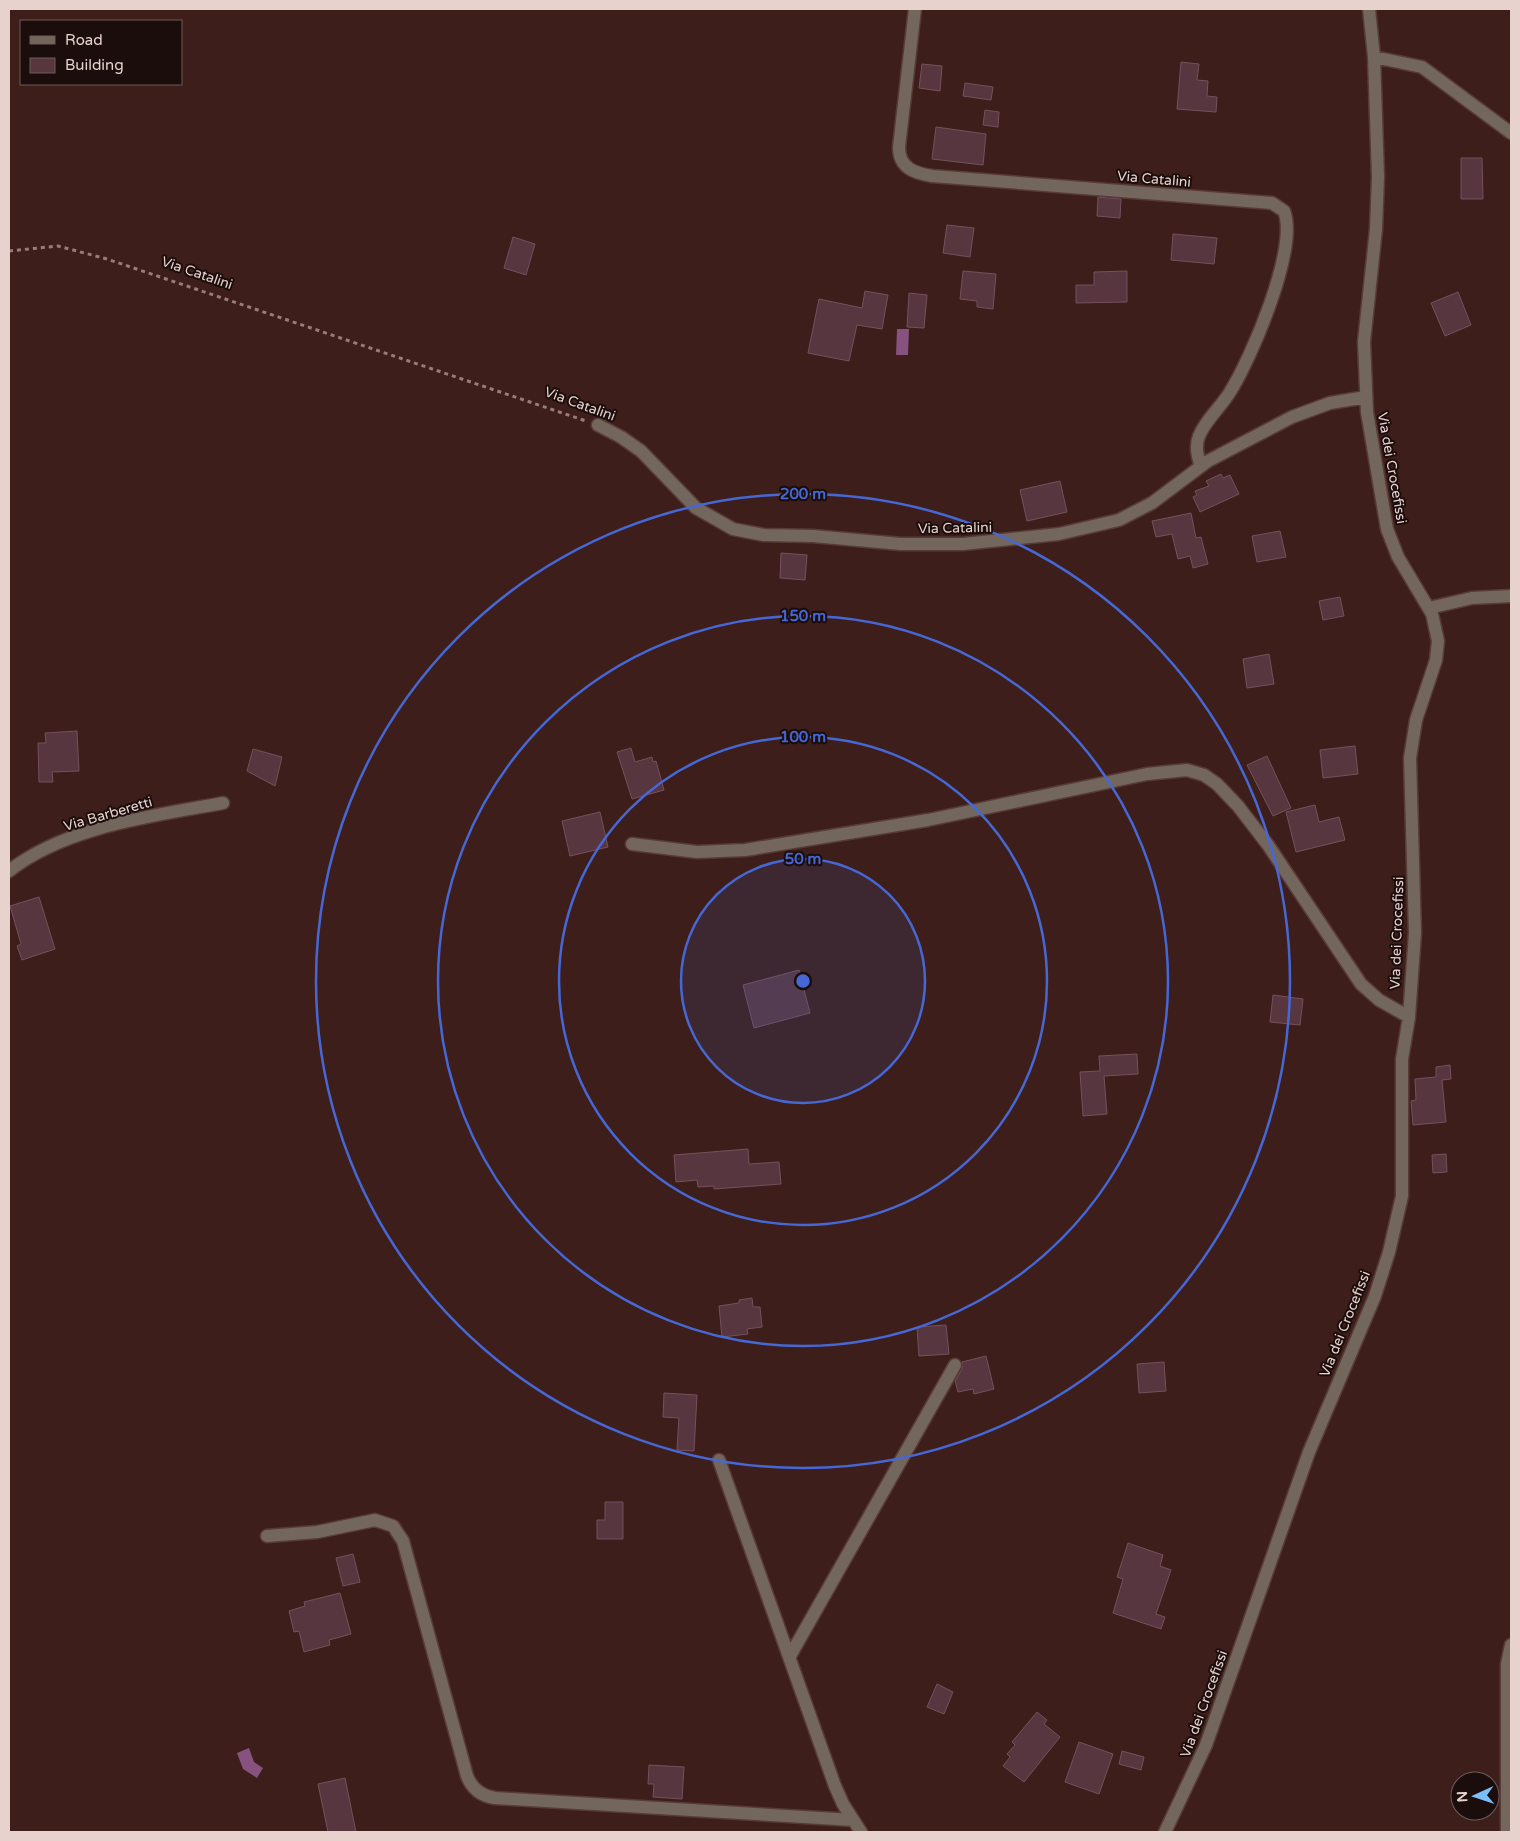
<svg xmlns="http://www.w3.org/2000/svg" width="1520" height="1841" font-family="'Varela Round',sans-serif">
	<style>
		.water { fill: #875280 }
		.building { fill: #573640; stroke: #75515c }
		.lines { fill: none; stroke-linecap: round; stroke-linejoin: round }
		.minor-casing { stroke: #583b37; stroke-width: 15 }
		.path { stroke: #977d79; stroke-width: 3; stroke-dasharray: 4 4; stroke-linecap: butt }
		.minor { stroke: #73665c; stroke-width: 12 }
		.ring { fill: none; stroke: #4568d6; stroke-width: 2.5 }
		.labels { text-anchor: middle; dominant-baseline: central; stroke-width: 4; stroke-linejoin: round; paint-order: stroke }
		.street-label { font-size: 14px; fill: #e7d2ce; stroke: #1a0d0b }
		.centre { fill: #4568d6; stroke: #1a0d0b; stroke-width: 2.5 }
		.ring-label { font-size: 15px; text-anchor: middle; font-weight: bold; fill: #4568d6; stroke: #1a0d0b; stroke-width: 4; stroke-linejoin: round; paint-order: stroke }
	</style>
	<rect width="100%" height="100%" fill="#3d1e1a"/>
	<!-- water -->
	<path class="water" d="M 897,329 L 909,329 L 908,355 L 896,355 Z
		M 249,1748 L 254,1762 L 263,1768 L 257,1778 L 243,1769 L 237,1753 Z"/>
	<!-- building -->
	<path class="building" d="M 1181,62 L 1199,64 L 1197,80 L 1208,81 L 1207,96 L 1217,97 L 1216,112 L 1177,109 Z
		M 922,64 L 942,66 L 940,91 L 919,88 Z
		M 965,83 L 993,87 L 991,100 L 963,96 Z
		M 985,110 L 999,112 L 998,127 L 983,125 Z
		M 936,127 L 986,134 L 983,165 L 932,159 Z
		M 1461,158 L 1482,158 L 1483,199 L 1461,199 Z
		M 1098,197 L 1121,199 L 1120,218 L 1097,216 Z
		M 947,225 L 974,228 L 970,257 L 943,253 Z
		M 1173,234 L 1217,238 L 1214,264 L 1171,260 Z
		M 513,237 L 535,244 L 526,275 L 504,268 Z
		M 963,271 L 996,274 L 993,309 L 977,307 L 977,301 L 960,299 Z
		M 1127,271 L 1127,302 L 1076,303 L 1076,285 L 1094,285 L 1094,272 Z
		M 865,291 L 888,295 L 882,329 L 857,325 L 849,361 L 808,353 L 819,299 L 862,308 Z
		M 1458,292 L 1471,325 L 1445,336 L 1431,303 Z
		M 909,293 L 927,295 L 924,328 L 907,327 Z
		M 1221,474 L 1223,478 L 1230,475 L 1239,494 L 1200,512 L 1193,497 L 1197,495 L 1195,491 L 1209,486 L 1206,481 Z
		M 1060,481 L 1067,512 L 1027,521 L 1020,490 Z
		M 1191,513 L 1196,538 L 1201,537 L 1208,564 L 1193,568 L 1190,556 L 1178,559 L 1172,534 L 1156,537 L 1152,521 Z
		M 1280,531 L 1286,557 L 1257,562 L 1252,536 Z
		M 781,553 L 807,555 L 805,580 L 780,578 Z
		M 1340,597 L 1344,616 L 1323,620 L 1319,601 Z
		M 1269,654 L 1274,684 L 1247,688 L 1243,659 Z
		M 77,731 L 79,771 L 52,772 L 53,782 L 39,782 L 38,743 L 46,743 L 45,733 Z
		M 1355,746 L 1358,774 L 1323,778 L 1320,750 Z
		M 631,748 L 635,762 L 652,757 L 653,762 L 656,761 L 664,790 L 632,799 L 617,752 Z
		M 253,749 L 282,757 L 275,786 L 247,771 Z
		M 1267,756 L 1291,808 L 1273,816 L 1247,765 Z
		M 1315,805 L 1319,822 L 1339,817 L 1345,840 L 1296,852 L 1286,812 Z
		M 600,812 L 608,847 L 570,856 L 562,821 Z
		M 39,897 L 55,949 L 22,960 L 17,946 L 21,944 L 10,906 Z
		M 799,970 L 810,1013 L 754,1028 L 743,985 Z
		M 1273,995 L 1303,999 L 1300,1025 L 1270,1022 Z
		M 1137,1054 L 1138,1074 L 1104,1076 L 1107,1114 L 1083,1116 L 1080,1072 L 1100,1071 L 1099,1056 Z
		M 1450,1065 L 1451,1079 L 1442,1080 L 1446,1122 L 1413,1125 L 1411,1101 L 1416,1100 L 1415,1079 L 1436,1077 L 1436,1067 Z
		M 748,1149 L 749,1164 L 779,1162 L 781,1184 L 714,1189 L 714,1186 L 698,1187 L 697,1180 L 676,1182 L 674,1155 Z
		M 1446,1154 L 1447,1172 L 1433,1173 L 1432,1155 Z
		M 752,1298 L 753,1307 L 760,1307 L 762,1327 L 747,1329 L 748,1334 L 722,1337 L 719,1306 L 739,1303 L 739,1300 Z
		M 946,1325 L 949,1354 L 919,1356 L 917,1327 Z
		M 986,1356 L 994,1389 L 974,1394 L 973,1389 L 958,1392 L 955,1381 L 962,1369 L 962,1362 Z
		M 1164,1362 L 1166,1391 L 1139,1393 L 1137,1364 Z
		M 664,1393 L 697,1395 L 694,1451 L 677,1450 L 679,1418 L 663,1417 Z
		M 605,1502 L 623,1502 L 623,1539 L 597,1539 L 597,1520 L 605,1520 Z
		M 1128,1543 L 1163,1555 L 1160,1566 L 1171,1570 L 1156,1614 L 1165,1617 L 1161,1629 L 1113,1613 L 1123,1579 L 1117,1577 Z
		M 353,1554 L 360,1582 L 343,1586 L 336,1558 Z
		M 340,1593 L 351,1634 L 329,1640 L 330,1645 L 304,1652 L 299,1631 L 294,1632 L 289,1611 L 305,1606 L 304,1602 Z
		M 937,1684 L 953,1692 L 944,1714 L 927,1707 Z
		M 1037,1712 L 1047,1720 L 1044,1724 L 1060,1737 L 1024,1782 L 1003,1766 L 1010,1757 L 1007,1754 L 1015,1745 L 1012,1742 Z
		M 1079,1742 L 1113,1754 L 1099,1794 L 1065,1782 Z
		M 1122,1751 L 1144,1757 L 1141,1770 L 1119,1764 Z
		M 649,1765 L 684,1767 L 682,1799 L 653,1797 L 654,1784 L 648,1784 Z
		M 345,1778 L 356,1832 L 328,1832 L 318,1784 Z"/>
	<g class="lines">
		<defs>
			<path id="minor" d="M 915,9 L 899,147 C 899,168 914,173 932,176 L 1272,203 L 1284,211 C 1299,247 1251,359 1230,392 C 1221,407 1206,419 1199,436 C 1195,446 1197,456 1201,466
				M 1374,57 L 1422,67 L 1511,133
				M 598,425 L 621,437 L 641,451 L 696,508 L 733,529 L 764,535 L 813,536 L 901,544 L 963,544 L 1059,534 L 1119,520 L 1152,503 L 1208,461 L 1292,417 L 1330,403 L 1366,397
				M 1429,608 L 1472,598 L 1511,596
				M 632,844 L 697,852 L 745,850 L 928,820 L 1147,774 L 1187,770 L 1204,775 L 1217,784 L 1238,806 L 1268,845 L 1361,984 L 1379,1000 L 1409,1017
				M 9,871 C 66,826 154,816 223,803
				M 719,1460 L 835,1786 L 843,1804 L 861,1832
				M 267,1536 L 317,1532 L 375,1520 L 393,1526 L 403,1541 L 467,1776 C 472,1789 481,1796 495,1798 L 853,1820
				M 790,1656 L 955,1365
				M 1165,1832 L 1206,1745 L 1309,1452 L 1375,1296 L 1389,1252 L 1402,1196 L 1402,1059 L 1409,1017 L 1415,933 L 1410,758 L 1416,720 L 1436,660 L 1438,641 L 1432,614 L 1398,557 L 1387,529 L 1367,412 L 1364,342 L 1376,229 L 1378,177 L 1374,57 L 1369,9
				M 1507,1832 L 1507,1664 L 1511,1645"/>
		</defs>
		<!-- minor casing -->
		<use href="#minor" class="minor-casing"/>
		<!-- path -->
		<path class="path" d="M 9,251 L 58,246 L 107,259 L 586,421"/>
		<!-- minor -->
		<use href="#minor" class="minor"/>
	</g>
	<!-- distance rings -->
	<circle cx="803" cy="981" r="122" fill="#4568d6" fill-opacity=".12"/>
	<g class="ring">
		<circle cx="803" cy="981" r="122"/>
		<circle cx="803" cy="981" r="244"/>
		<circle cx="803" cy="981" r="365"/>
		<circle cx="803" cy="981" r="487"/>
	</g>
	<g class="labels">
		<!-- street labels -->
		<g class="street-label">
			<text transform="translate(1154 179) rotate(5)">Via Catalini</text>
			<text transform="translate(197 273) rotate(19)">Via Catalini</text>
			<text transform="translate(580 404) rotate(20)">Via Catalini</text>
			<text transform="translate(1392 468) rotate(80)">Via dei Crocefissi</text>
			<text transform="translate(955 528) rotate(-1)">Via Catalini</text>
			<text transform="translate(108 814) rotate(-16)">Via Barberetti</text>
			<text transform="translate(1397 933) rotate(-88)">Via dei Crocefissi</text>
			<text transform="translate(1345 1324) rotate(-68)">Via dei Crocefissi</text>
			<text transform="translate(1204 1704) rotate(-70)">Via dei Crocefissi</text>
		</g>
	</g>
	<circle cx="803" cy="981" r="8" class="centre"/>
	<g class="ring-label">
		<text x="803" y="499">200 m</text>
		<text x="803" y="621">150 m</text>
		<text x="803" y="742">100 m</text>
		<text x="803" y="864">50 m</text>
	</g>
	<!-- border -->
	<rect width="1520" height="1841" fill="none" stroke="#e7d2ce" stroke-width="20"/>
	<!-- legend -->
	<rect x="20" y="20" width="162" height="65" fill="#1a0d0b" stroke="#6c5c59"/>
	<rect x="30" y="36" width="25" height="8" fill="#73665c" stroke="#6c5c59"/>
	<text x="65" y="45" font-size="15" fill="#e7d2ce">Road</text>
	<rect x="30" y="58" width="25" height="15" fill="#573640" stroke="#6c5c59"/>
	<text x="65" y="70" font-size="15" fill="#e7d2ce">Building</text>
	<!-- north arrow -->
	<g transform="translate(1475 1796) rotate(267)"><circle r="24" fill="#1a0d0b" stroke="#6c5c59"/>
	<path d="M0-4L9 19L0 12L-9 19Z" fill="#7abff8"/>
	<text y="-8" font-size="14" font-weight="bold" text-anchor="middle" fill="#e7d2ce">N</text>
	</g>
</svg>
